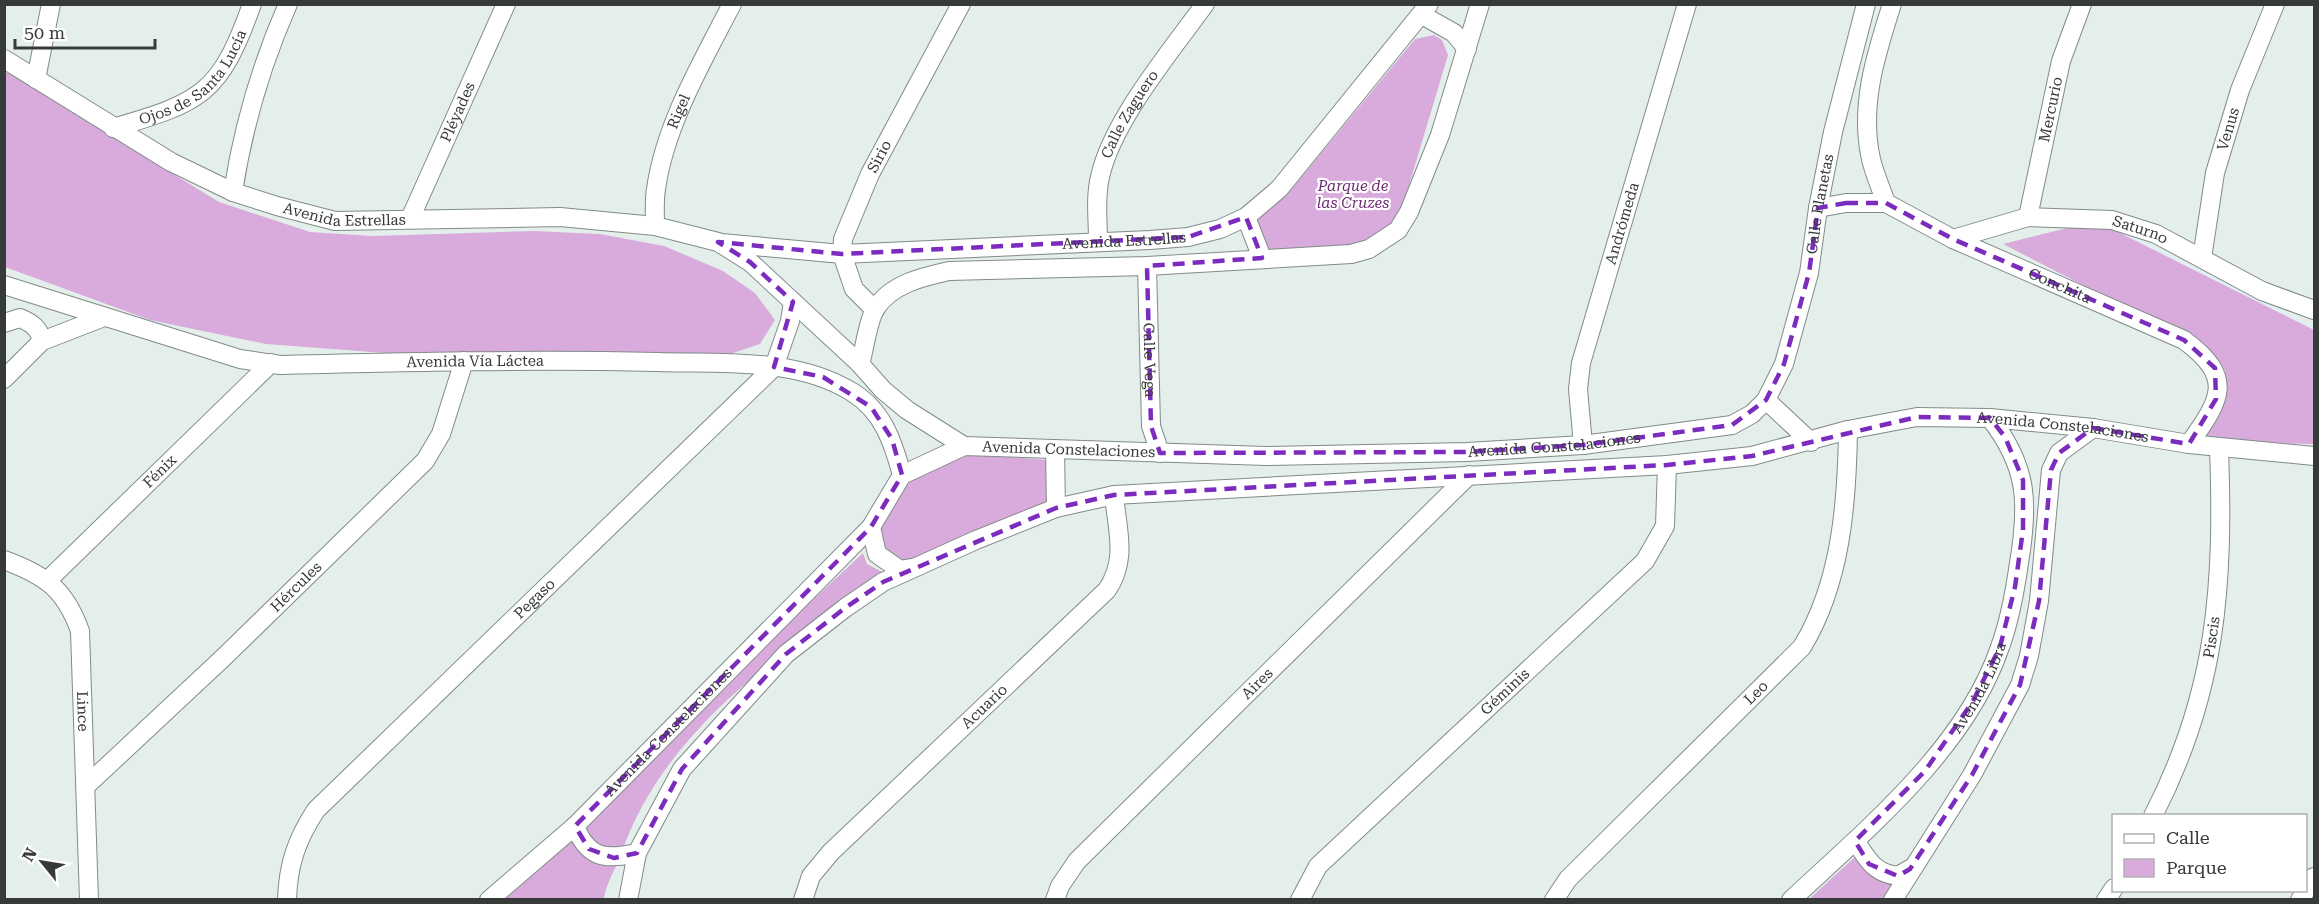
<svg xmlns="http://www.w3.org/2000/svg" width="2319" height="904" font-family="'Roboto Serif',serif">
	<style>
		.green { fill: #d9abdc }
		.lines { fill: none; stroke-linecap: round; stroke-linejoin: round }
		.minor-casing { stroke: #818b88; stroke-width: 20 }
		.minor { stroke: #fff; stroke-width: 18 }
		.marked { fill: none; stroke: #7b2cbf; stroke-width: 4.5; stroke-dasharray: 12 8; stroke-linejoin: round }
		.labels { text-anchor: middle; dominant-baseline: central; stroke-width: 4.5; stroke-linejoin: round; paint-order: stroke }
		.street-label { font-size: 15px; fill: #363a39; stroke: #fff }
		.park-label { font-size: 15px; font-style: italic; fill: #6d2b73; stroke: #fff }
	</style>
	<rect width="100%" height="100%" fill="#e4efeb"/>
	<!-- green -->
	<path class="green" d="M 1434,35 L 1442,40 L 1448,55 L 1401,212 L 1392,229 L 1363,244 L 1270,250 L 1264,246 L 1253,224 L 1265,206 L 1291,190 L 1415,39 Z
		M 4,73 L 9,73 L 219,202 L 310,232 L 373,236 L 534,231 L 600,234 L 664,246 L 723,271 L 755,293 L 775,320 L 760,344 L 730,354 L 670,355 L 563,352 L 385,353 L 266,344 L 150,320 L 5,267 Z
		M 2075,226 L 2110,228 L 2314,330 L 2314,444 L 2197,442 C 2210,422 2235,393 2223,367 C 2220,361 2212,354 2207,349 L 2003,244 Z
		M 972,454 L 1048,460 L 1047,506 L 906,564 L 881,554 C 880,544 876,526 880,517 C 894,485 937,456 972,454 Z
		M 863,553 L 867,564 L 888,575 C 783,653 664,727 620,857 C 615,870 605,886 604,899 L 491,900 Z
		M 1856,856 L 1897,880 L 1885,899 L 1808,900 Z"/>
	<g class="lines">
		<defs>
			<g id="minor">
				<path d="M 1422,15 L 1454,33 L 1467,49"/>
				<path id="s1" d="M 4,59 L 171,162 L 233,192 L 277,206 L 335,221 L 560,217 L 655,226 L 718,242 L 750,262 L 860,364 L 883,390 L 907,410 L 964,446"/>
				<path d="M 36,79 L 51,4"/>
				<path id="s2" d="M 113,128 C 202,102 220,94 252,4"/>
				<path d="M 233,192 C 243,127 261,65 288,4"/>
				<path d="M 1886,203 C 1881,188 1874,173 1871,159 C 1859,106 1876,54 1892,4"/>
				<path id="s3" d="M 1818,208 L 1846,203 L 1886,203 L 1953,239 L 2184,340 C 2235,378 2221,399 2189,444"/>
				<path d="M 1246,217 L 1262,258"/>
				<path id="s4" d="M 2028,217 L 2061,61 L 2082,4"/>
				<path id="s5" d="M 410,219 L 506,4"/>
				<path id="s6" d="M 655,226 C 655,214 654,201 656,189 C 665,125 702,62 732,4"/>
				<path id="s7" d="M 1953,239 L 2028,217 L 2112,220 L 2156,234 L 2262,291 L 2314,310"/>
				<path id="s8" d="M 1098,241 C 1098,220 1095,197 1100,177 C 1112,121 1171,51 1205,4"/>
				<path id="s9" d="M 721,243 L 842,254 L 1150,240 L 1188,237 L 1220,229 L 1246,217 L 1279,189 L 1429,4"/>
				<path id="s10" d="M 2202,258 L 2215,173 L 2240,90 L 2275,4"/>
				<path id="s11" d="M 1147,266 L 1151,426 L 1160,453"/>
				<path id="s12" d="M 4,285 L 240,359 L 280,365 C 406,362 531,359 657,362 C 720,364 796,357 852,392 C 883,411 893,442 902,475"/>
				<path id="s13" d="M 875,310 L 854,289 L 842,254 L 843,239 L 870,174 L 961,4"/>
				<path d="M 4,323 L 20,318 C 32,323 39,328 42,341"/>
				<path d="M 860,364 C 865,348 867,324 875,309 C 891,284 922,277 949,271 L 1147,266 L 1351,254 L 1369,249 L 1398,230 L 1409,212 L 1440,135 L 1480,4"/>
				<path d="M 4,379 L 42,341 L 104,317"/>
				<path d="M 1766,400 L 1811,442"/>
				<path id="s14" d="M 1583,445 L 1578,389 L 1581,363 L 1687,4"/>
				<path d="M 1055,450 L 1056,508"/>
				<path d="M 871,527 L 877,554 L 900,570 L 913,568"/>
				<path id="s15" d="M 4,560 C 45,575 65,589 80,631 L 89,900"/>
				<path id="s16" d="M 48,580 L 271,363"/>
				<path id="s17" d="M 87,785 L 224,657 L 425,461 L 441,434 L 464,361"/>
				<path id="s18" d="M 2153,816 C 2217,692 2224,585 2219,448"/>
				<path d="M 575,826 C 588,859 606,860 637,853"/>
				<path d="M 1855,841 C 1868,859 1873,873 1898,876 L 1910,869"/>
				<path id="s19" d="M 287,900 C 288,864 297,839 316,810 L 774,367 L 790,321 L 793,302"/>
				<path id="s20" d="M 489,900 L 575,826 L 871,527 L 902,475 L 964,446 L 1266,456 L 1467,452 L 1583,445 L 1732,425 L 1752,414 L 1766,400 L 1784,364 L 1809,273 L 1818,208 L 1833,132 L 1866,4"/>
				<path id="s21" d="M 628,900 L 637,853 L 682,769 L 786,654 L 845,608 L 883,582 L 976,540 L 1056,508 L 1114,495 L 1667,465 L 1752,456 L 1848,430 L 1917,417 L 1990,418 L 2093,428 L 2189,444 L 2314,456"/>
				<path id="s22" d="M 803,900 L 811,876 L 831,852 L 1107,590 C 1128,559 1117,530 1114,495"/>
				<path id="s23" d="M 1055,900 L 1060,886 L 1077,861 L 1469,475"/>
				<path id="s24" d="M 1300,900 L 1318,866 L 1645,561 L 1665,526 L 1667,465"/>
				<path id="s25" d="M 1554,900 L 1568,879 L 1802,647 C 1841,583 1847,504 1848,430"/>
				<path id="s26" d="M 1791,900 C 1867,829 1966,748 2000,647 C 2010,620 2015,591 2019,563 C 2029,503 2028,467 1990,418"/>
				<path d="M 1893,900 L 1972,775 L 2020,685 L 2029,656 L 2039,601 L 2051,470 L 2059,453 L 2093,428"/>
				<path d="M 2106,900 L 2114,888"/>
				<path d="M 2300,900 L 2314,877"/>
			</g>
		</defs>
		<!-- minor casing -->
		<use href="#minor" class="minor-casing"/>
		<!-- minor -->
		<use href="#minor" class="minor"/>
	</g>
	<!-- marked area -->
	<path class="marked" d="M 1846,203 L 1886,203 L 1953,239 L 2184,340 L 2215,368 L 2216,399 L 2189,444 L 2093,428 L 2059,453 L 2051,470 L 2039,601 L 2020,685 L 1972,775 L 1910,869 L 1898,876 L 1869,864 L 1855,841 L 1925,771 L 1973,701 L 2000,647 L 2015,587 L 2023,530 L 2023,480 L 2005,437 L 1990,418 L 1917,417 L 1752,456 L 1667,465 L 1114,495 L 1056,508 L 883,582 L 845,608 L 786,654 L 682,769 L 637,853 L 614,858 L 589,849 L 575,826 L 871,527 L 902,475 L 892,439 L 871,407 L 823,377 L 774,367 L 793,302 L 750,262 L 718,242 L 842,254 L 1188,237 L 1246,217 L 1262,258 L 1147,266 L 1151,426 L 1160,453 L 1467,452 L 1583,445 L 1732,425 L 1766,400 L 1784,364 L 1809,273 L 1818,208 Z"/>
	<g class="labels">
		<!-- street labels -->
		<g class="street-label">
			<text stroke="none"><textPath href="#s2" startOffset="99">Ojos de Santa Lucía</textPath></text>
			<text stroke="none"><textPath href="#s4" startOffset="110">Mercurio</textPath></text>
			<text stroke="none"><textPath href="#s5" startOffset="117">Pléyades</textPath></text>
			<text stroke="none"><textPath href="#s6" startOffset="118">Rigel</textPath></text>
			<text stroke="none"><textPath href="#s8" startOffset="134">Calle Zaguero</textPath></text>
			<text stroke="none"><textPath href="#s10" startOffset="132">Venus</textPath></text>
			<text stroke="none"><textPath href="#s13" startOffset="172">Sirio</textPath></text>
			<text stroke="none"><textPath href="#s20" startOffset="1680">Calle Planetas</textPath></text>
			<text stroke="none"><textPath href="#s1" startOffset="380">Avenida Estrellas</textPath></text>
			<text stroke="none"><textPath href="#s14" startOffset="228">Andrómeda</textPath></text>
			<text stroke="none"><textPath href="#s7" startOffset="192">Saturno</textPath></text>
			<text stroke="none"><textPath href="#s9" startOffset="404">Avenida Estrellas</textPath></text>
			<text stroke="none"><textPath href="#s3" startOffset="261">Conchita</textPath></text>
			<text stroke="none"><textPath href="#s11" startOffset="94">Calle Vega</textPath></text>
			<text stroke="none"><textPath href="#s12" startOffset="483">Avenida Vía Láctea</textPath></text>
			<text stroke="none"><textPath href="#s21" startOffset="1622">Avenida Constelaciones</textPath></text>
			<text stroke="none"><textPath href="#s20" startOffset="1254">Avenida Constelaciones</textPath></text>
			<text stroke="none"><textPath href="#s20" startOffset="768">Avenida Constelaciones</textPath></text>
			<text stroke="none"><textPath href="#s16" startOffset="156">Fénix</textPath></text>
			<text stroke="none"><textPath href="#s17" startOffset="288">Hércules</textPath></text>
			<text stroke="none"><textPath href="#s19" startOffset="400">Pegaso</textPath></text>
			<text stroke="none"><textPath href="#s18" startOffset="189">Piscis</textPath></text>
			<text stroke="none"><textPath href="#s23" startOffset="298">Aires</textPath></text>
			<text stroke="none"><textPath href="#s26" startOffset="286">Avenida Libra</textPath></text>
			<text stroke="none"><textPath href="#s24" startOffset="294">Géminis</textPath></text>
			<text stroke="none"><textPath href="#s25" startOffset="290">Leo</textPath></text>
			<text stroke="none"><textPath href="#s22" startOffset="268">Acuario</textPath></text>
			<text stroke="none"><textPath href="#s15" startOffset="189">Lince</textPath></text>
			<text stroke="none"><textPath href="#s20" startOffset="246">Avenida Constelaciones</textPath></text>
		</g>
		<!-- park labels -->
		<g class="park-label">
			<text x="1353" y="186">Parque de<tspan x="1353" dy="17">las Cruzes</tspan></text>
		</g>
	</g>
	<!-- border -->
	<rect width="2319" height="904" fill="none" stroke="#363a39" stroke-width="12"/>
	<!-- legend -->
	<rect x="2112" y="814" width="195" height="78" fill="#ffffff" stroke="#afb0b0" stroke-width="1.5"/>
	<rect x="2124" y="834" width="30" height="9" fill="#ffffff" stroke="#afb0b0" stroke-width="1.5"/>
	<text x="2166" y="844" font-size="18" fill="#363a39">Calle</text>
	<rect x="2124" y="859" width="30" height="18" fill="#d9abdc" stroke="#afb0b0" stroke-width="1.5"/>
	<text x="2166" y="874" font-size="18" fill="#363a39">Parque</text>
	<!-- north arrow -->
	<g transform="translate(42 862) rotate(300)" stroke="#ffffff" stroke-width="4.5" paint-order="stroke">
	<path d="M0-4.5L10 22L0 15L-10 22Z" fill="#363a39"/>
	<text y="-9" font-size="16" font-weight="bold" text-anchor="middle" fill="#363a39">N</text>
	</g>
	<!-- scale -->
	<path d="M15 39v9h140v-9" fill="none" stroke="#363a39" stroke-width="3"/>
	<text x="24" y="39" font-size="18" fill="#363a39" stroke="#ffffff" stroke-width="4.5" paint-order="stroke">50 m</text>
</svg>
